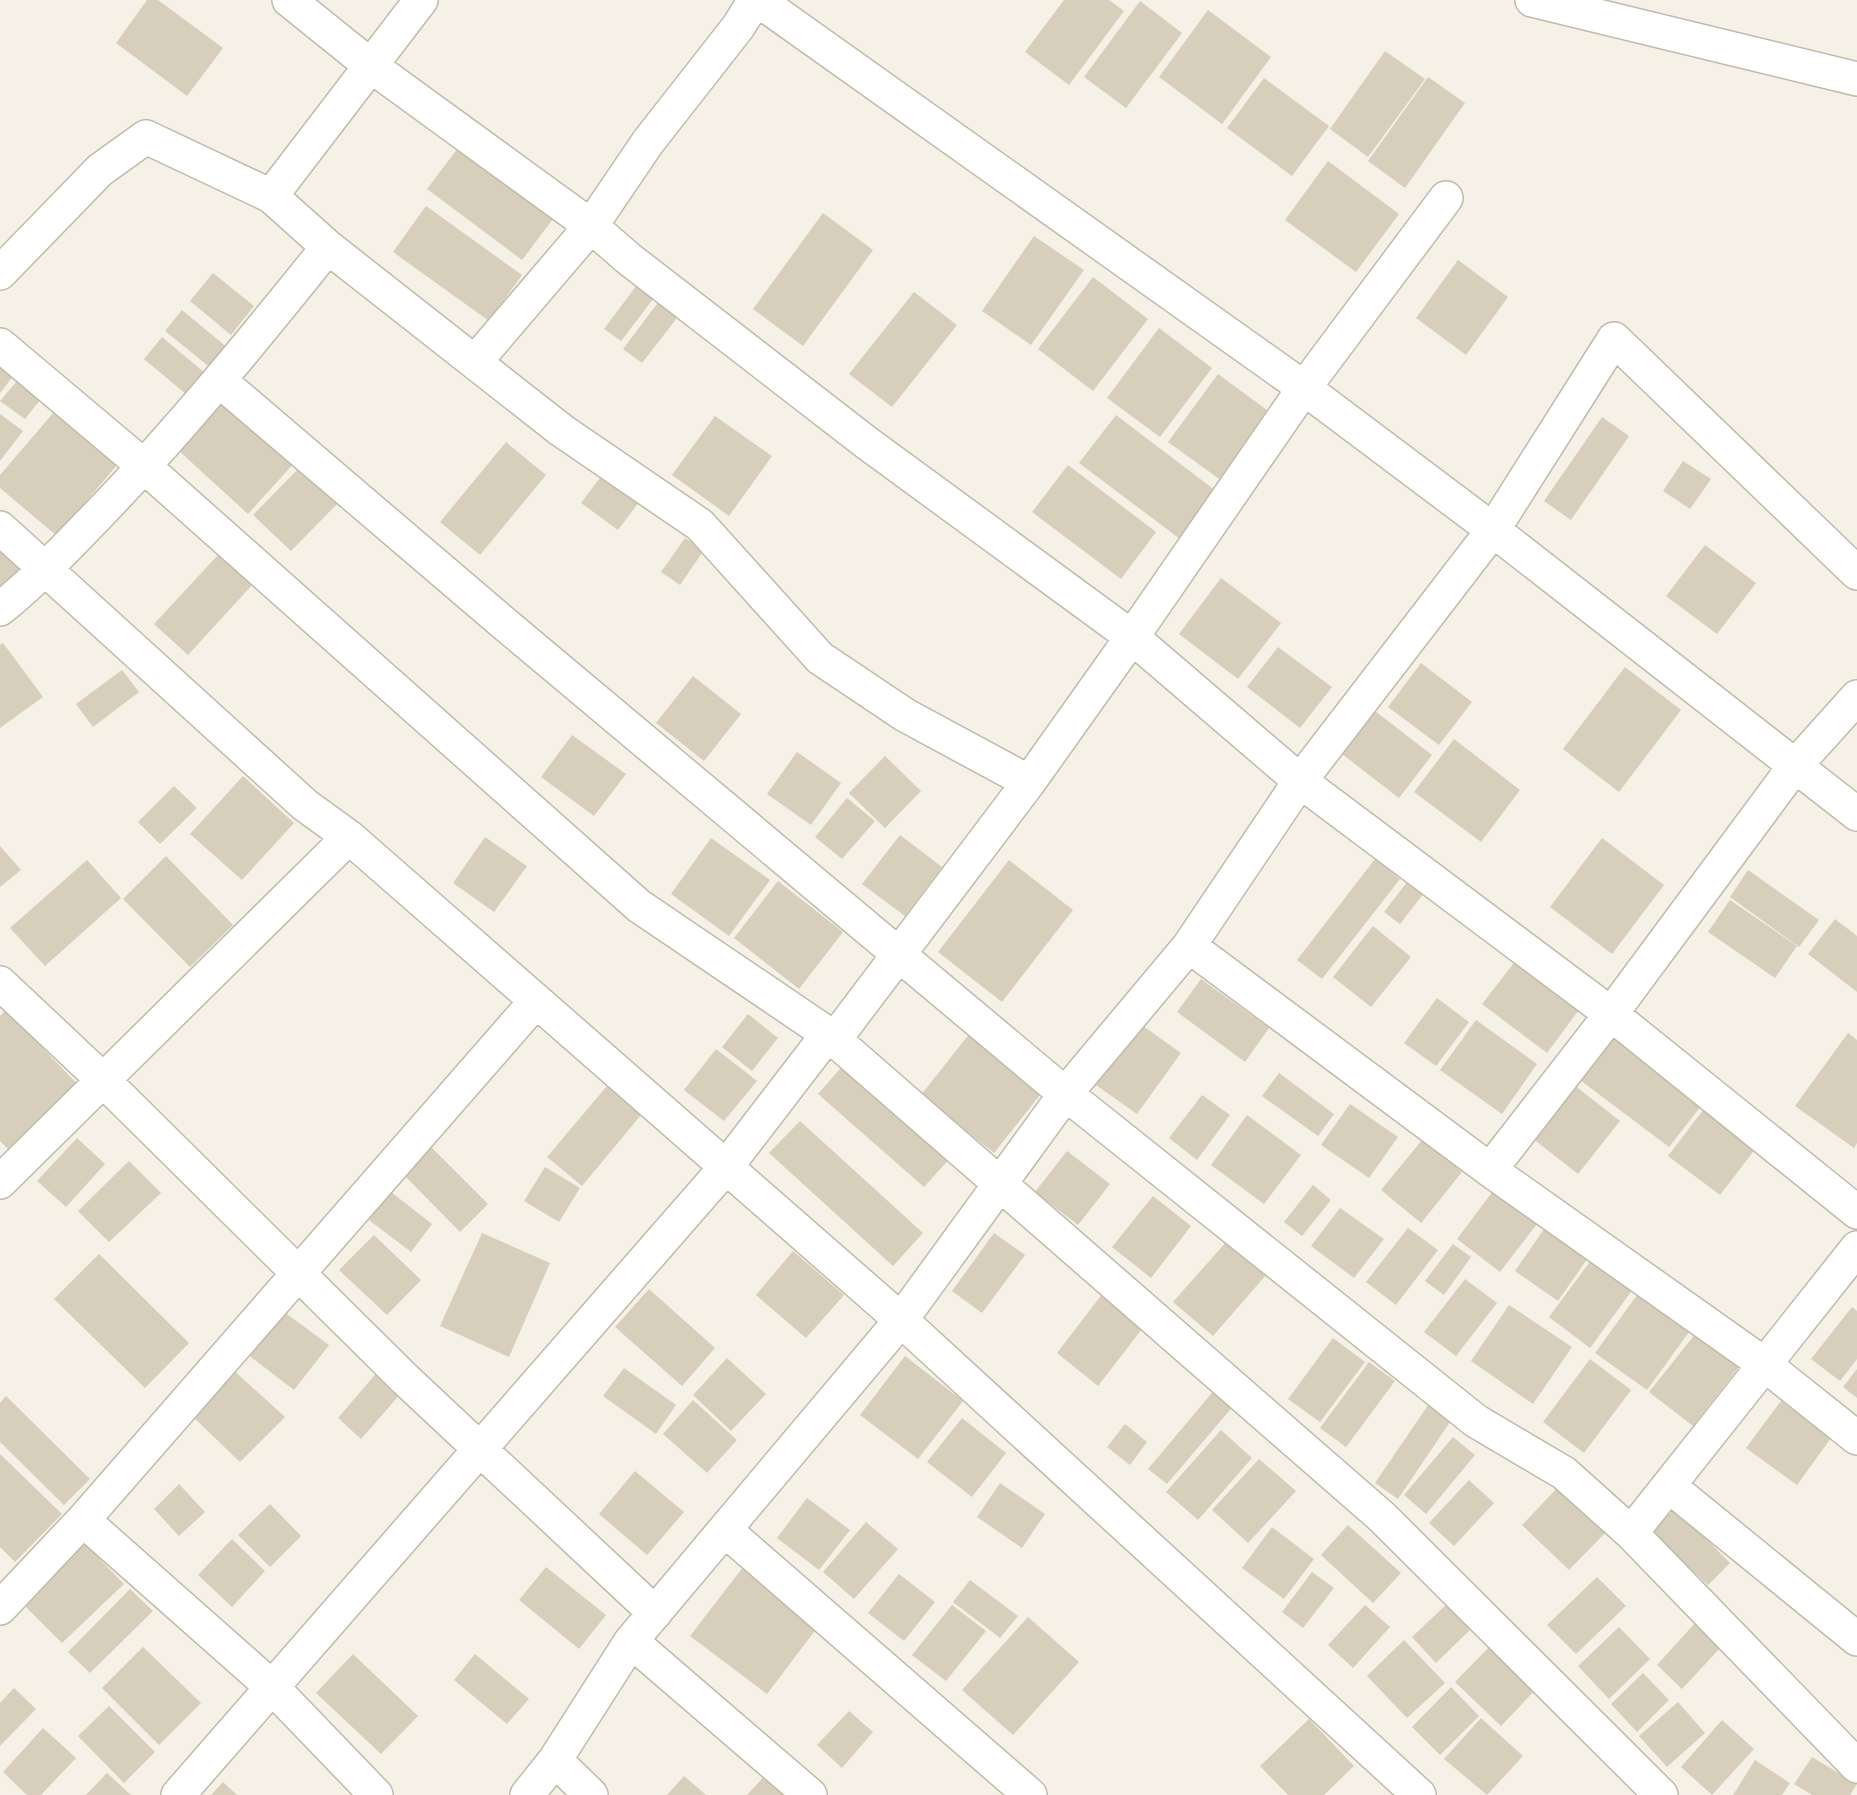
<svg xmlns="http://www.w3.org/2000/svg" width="1857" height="1795" font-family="Barlow,sans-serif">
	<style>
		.building { fill: #d7cebb }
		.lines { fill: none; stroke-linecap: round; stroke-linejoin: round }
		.minor-casing { stroke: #c1baa9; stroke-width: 36 }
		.minor { stroke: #fff; stroke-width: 33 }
	</style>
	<rect width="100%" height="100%" fill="#f5f1e7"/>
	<!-- building -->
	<path class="building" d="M 147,0 L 158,0 L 223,48 L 187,96 L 116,43 Z
		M 1064,0 L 1109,0 L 1124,11 L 1069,85 L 1025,52 Z
		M 1140,1 L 1182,33 L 1126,108 L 1084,77 Z
		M 1208,10 L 1271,57 L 1222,124 L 1159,77 Z
		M 1385,51 L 1425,79 L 1368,157 L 1330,129 Z
		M 1428,77 L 1465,103 L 1405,188 L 1368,161 Z
		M 1264,78 L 1329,126 L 1292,176 L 1227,128 Z
		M 467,136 L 562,207 L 522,260 L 427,189 Z
		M 1328,161 L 1399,214 L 1356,272 L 1285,220 Z
		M 426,206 L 522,275 L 489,321 L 393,252 Z
		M 823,213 L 873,250 L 803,346 L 753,309 Z
		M 1034,236 L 1084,270 L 1031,345 L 982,311 Z
		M 1458,260 L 1508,297 L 1466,355 L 1416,318 Z
		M 213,273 L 254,306 L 231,335 L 190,301 Z
		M 646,273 L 663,286 L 621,341 L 604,329 Z
		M 1093,277 L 1148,319 L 1093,391 L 1038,349 Z
		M 914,292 L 957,325 L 892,407 L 849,374 Z
		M 660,300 L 680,314 L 642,363 L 623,349 Z
		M 182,310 L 229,349 L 212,369 L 165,331 Z
		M 1159,328 L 1212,368 L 1160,437 L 1107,398 Z
		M 162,337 L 211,378 L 193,400 L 144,359 Z
		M 0,349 L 21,366 L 0,393 Z
		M 1218,374 L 1271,413 L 1222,481 L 1168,442 Z
		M 17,381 L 40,400 L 25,419 L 0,401 Z
		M 225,398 L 295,462 L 248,514 L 178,450 Z
		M 54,412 L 117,465 L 57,536 L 0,488 L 0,475 Z
		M 0,414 L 23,431 L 0,461 Z
		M 1116,415 L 1216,491 L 1180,539 L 1079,463 Z
		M 715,416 L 772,456 L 729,516 L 672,475 Z
		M 1602,417 L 1629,436 L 1571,520 L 1544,501 Z
		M 506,442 L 546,475 L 480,555 L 440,522 Z
		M 1683,461 L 1711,479 L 1690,509 L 1663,491 Z
		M 1068,465 L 1156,532 L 1121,579 L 1032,512 Z
		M 300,467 L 338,503 L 291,551 L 253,515 Z
		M 605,471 L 642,498 L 618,530 L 581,503 Z
		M 685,538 L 704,550 L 680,585 L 661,572 Z
		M 230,542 L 263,573 L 188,655 L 154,624 Z
		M 0,543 L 28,581 L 0,602 Z
		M 1705,545 L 1756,583 L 1717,634 L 1666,596 Z
		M 1221,578 L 1281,623 L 1238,679 L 1179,634 Z
		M 3,643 L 43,697 L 0,728 L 0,645 Z
		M 1278,647 L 1332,687 L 1300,728 L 1247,687 Z
		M 1421,663 L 1472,702 L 1439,745 L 1388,707 Z
		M 1625,667 L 1681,710 L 1619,792 L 1563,749 Z
		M 122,670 L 139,692 L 93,727 L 76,704 Z
		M 693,676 L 741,714 L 704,761 L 656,723 Z
		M 1375,711 L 1432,755 L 1399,798 L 1342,754 Z
		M 572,735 L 626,774 L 594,816 L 541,777 Z
		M 1454,739 L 1520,790 L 1481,842 L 1414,792 Z
		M 797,752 L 841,783 L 811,825 L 767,794 Z
		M 885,756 L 921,791 L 885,828 L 849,793 Z
		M 243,776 L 294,823 L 242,880 L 190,834 Z
		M 174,786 L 197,808 L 160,844 L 138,822 Z
		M 847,798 L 875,821 L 842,859 L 815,837 Z
		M 900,835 L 942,867 L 905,916 L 862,884 Z
		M 485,837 L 527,866 L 494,912 L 453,883 Z
		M 711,838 L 770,880 L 729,936 L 671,894 Z
		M 1602,838 L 1664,885 L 1612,954 L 1550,907 Z
		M 0,846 L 21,870 L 0,887 Z
		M 166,856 L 233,925 L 190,967 L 123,899 Z
		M 1375,859 L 1400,879 L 1322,979 L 1297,960 Z
		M 87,860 L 121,898 L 45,966 L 10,928 Z
		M 1009,860 L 1073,910 L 1002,1002 L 938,952 Z
		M 1748,870 L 1819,920 L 1799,947 L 1730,897 Z
		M 1411,877 L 1427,889 L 1400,924 L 1384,912 Z
		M 778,881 L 843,932 L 799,989 L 734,938 Z
		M 1730,900 L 1797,946 L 1775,978 L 1708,932 Z
		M 1835,919 L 1857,936 L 1857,992 L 1808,954 Z
		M 1373,926 L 1411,957 L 1371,1007 L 1333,977 Z
		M 1524,950 L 1587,999 L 1547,1053 L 1482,1004 Z
		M 1201,979 L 1269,1028 L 1245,1062 L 1177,1012 Z
		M 1437,998 L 1469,1022 L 1436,1066 L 1404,1043 Z
		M 6,1010 L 86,1093 L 17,1158 L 0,1141 L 0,1016 Z
		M 748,1014 L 778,1038 L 752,1071 L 722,1047 Z
		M 1476,1020 L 1537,1064 L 1502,1114 L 1440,1070 Z
		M 1136,1021 L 1181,1053 L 1137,1114 L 1093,1083 Z
		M 1612,1030 L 1705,1101 L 1669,1147 L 1576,1077 Z
		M 970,1033 L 1044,1090 L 994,1153 L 921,1095 Z
		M 1848,1033 L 1857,1040 L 1857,1143 L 1854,1148 L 1795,1106 Z
		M 716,1049 L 757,1081 L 724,1121 L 684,1090 Z
		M 846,1062 L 952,1156 L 924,1187 L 818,1094 Z
		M 1279,1073 L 1334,1114 L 1318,1136 L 1262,1096 Z
		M 1574,1085 L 1620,1121 L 1578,1174 L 1532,1138 Z
		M 607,1086 L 641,1115 L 582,1186 L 547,1157 Z
		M 1202,1095 L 1230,1115 L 1197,1160 L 1169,1138 Z
		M 1350,1104 L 1398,1137 L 1369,1178 L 1321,1145 Z
		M 1704,1109 L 1756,1148 L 1720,1195 L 1668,1156 Z
		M 1247,1115 L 1301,1155 L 1264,1204 L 1211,1165 Z
		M 800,1121 L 923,1233 L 893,1266 L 769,1153 Z
		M 77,1138 L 105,1164 L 66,1207 L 37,1181 Z
		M 1422,1140 L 1462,1172 L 1421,1223 L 1381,1190 Z
		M 427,1143 L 488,1204 L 460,1232 L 399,1170 Z
		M 1067,1151 L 1110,1184 L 1078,1225 L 1035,1192 Z
		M 129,1161 L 161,1193 L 109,1242 L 78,1211 Z
		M 545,1167 L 580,1188 L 559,1222 L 524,1201 Z
		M 1499,1183 L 1543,1216 L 1500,1272 L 1457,1239 Z
		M 1313,1185 L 1331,1200 L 1302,1236 L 1284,1222 Z
		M 391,1192 L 432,1224 L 411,1252 L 369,1220 Z
		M 1153,1196 L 1191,1226 L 1151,1278 L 1112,1247 Z
		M 1340,1208 L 1384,1239 L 1354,1278 L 1311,1246 Z
		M 1551,1219 L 1594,1249 L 1558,1301 L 1515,1271 Z
		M 1408,1228 L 1438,1250 L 1396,1305 L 1366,1282 Z
		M 482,1233 L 550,1263 L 509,1357 L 440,1326 Z
		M 994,1233 L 1025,1255 L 982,1313 L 952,1291 Z
		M 374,1235 L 421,1280 L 387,1315 L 339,1270 Z
		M 1227,1241 L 1266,1275 L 1213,1336 L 1173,1302 Z
		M 1453,1244 L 1471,1257 L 1444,1295 L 1425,1281 Z
		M 793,1251 L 844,1295 L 806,1338 L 756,1295 Z
		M 99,1254 L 189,1343 L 145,1388 L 54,1299 Z
		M 1592,1259 L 1633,1289 L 1590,1348 L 1549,1317 Z
		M 1465,1279 L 1497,1303 L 1456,1356 L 1424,1332 Z
		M 649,1289 L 715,1348 L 682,1386 L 615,1327 Z
		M 1640,1291 L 1692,1328 L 1647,1390 L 1595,1353 Z
		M 1103,1293 L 1145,1325 L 1098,1386 L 1057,1353 Z
		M 1509,1305 L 1572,1347 L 1533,1404 L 1471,1361 Z
		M 1852,1307 L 1857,1311 L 1857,1359 L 1840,1381 L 1811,1359 Z
		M 280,1309 L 329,1345 L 294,1390 L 247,1354 Z
		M 1696,1333 L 1739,1367 L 1693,1426 L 1649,1392 Z
		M 1333,1338 L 1365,1362 L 1320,1422 L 1288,1399 Z
		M 905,1356 L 963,1401 L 918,1459 L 860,1415 Z
		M 727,1358 L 766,1394 L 731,1431 L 693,1395 Z
		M 1590,1359 L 1631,1390 L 1584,1453 L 1543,1422 Z
		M 1369,1362 L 1395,1381 L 1346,1447 L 1320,1428 Z
		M 231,1368 L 285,1417 L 240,1462 L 189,1413 Z
		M 624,1368 L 676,1405 L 656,1434 L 603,1396 Z
		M 1857,1369 L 1857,1398 L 1843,1387 Z
		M 379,1370 L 403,1391 L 361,1439 L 338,1418 Z
		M 1216,1388 L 1235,1404 L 1167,1484 L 1148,1469 Z
		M 6,1396 L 90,1479 L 64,1505 L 0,1442 L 0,1403 Z
		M 1433,1398 L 1456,1413 L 1398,1499 L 1375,1483 Z
		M 693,1400 L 737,1440 L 707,1473 L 663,1434 Z
		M 1781,1401 L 1831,1438 L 1797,1485 L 1746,1448 Z
		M 962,1418 L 1006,1453 L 972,1497 L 927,1462 Z
		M 1125,1424 L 1147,1442 L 1130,1465 L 1107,1447 Z
		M 1221,1430 L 1252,1458 L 1198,1520 L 1166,1492 Z
		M 1453,1437 L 1475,1455 L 1426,1514 L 1404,1495 Z
		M 0,1454 L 62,1514 L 15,1562 L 0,1547 Z
		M 1259,1459 L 1296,1491 L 1248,1543 L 1212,1510 Z
		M 635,1471 L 684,1512 L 647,1555 L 599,1514 Z
		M 1469,1480 L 1494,1503 L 1454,1546 L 1429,1523 Z
		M 1000,1483 L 1045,1514 L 1022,1548 L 977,1517 Z
		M 179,1484 L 205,1512 L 179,1536 L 154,1509 Z
		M 1561,1484 L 1608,1530 L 1569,1570 L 1522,1525 Z
		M 807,1498 L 850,1530 L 819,1570 L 777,1538 Z
		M 270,1504 L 301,1536 L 270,1567 L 238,1535 Z
		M 1675,1508 L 1730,1563 L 1708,1585 L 1652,1532 Z
		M 866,1522 L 898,1549 L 854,1599 L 823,1572 Z
		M 1348,1525 L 1401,1573 L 1373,1603 L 1321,1555 Z
		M 1272,1527 L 1314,1559 L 1284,1599 L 1242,1568 Z
		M 232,1539 L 265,1571 L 232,1607 L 198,1575 Z
		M 84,1543 L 124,1584 L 62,1643 L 22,1603 Z
		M 747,1562 L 823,1620 L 767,1694 L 690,1636 Z
		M 546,1567 L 606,1615 L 579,1649 L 519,1600 Z
		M 1312,1572 L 1334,1588 L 1303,1628 L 1282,1612 Z
		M 899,1574 L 935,1602 L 904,1641 L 868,1613 Z
		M 1597,1577 L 1626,1606 L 1576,1654 L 1547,1625 Z
		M 970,1580 L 1018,1616 L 1000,1638 L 953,1602 Z
		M 130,1589 L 153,1611 L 90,1673 L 68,1652 Z
		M 1449,1602 L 1473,1627 L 1436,1663 L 1412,1637 Z
		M 952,1605 L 986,1631 L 946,1681 L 912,1655 Z
		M 1365,1605 L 1390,1627 L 1353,1668 L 1328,1645 Z
		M 1028,1617 L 1079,1662 L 1013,1735 L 962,1690 Z
		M 1696,1622 L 1722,1646 L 1682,1689 L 1657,1665 Z
		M 1619,1627 L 1650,1659 L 1609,1699 L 1578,1666 Z
		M 1404,1640 L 1445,1683 L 1407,1718 L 1367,1676 Z
		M 1494,1642 L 1540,1685 L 1501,1726 L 1455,1682 Z
		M 143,1647 L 201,1703 L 159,1745 L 102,1688 Z
		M 353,1654 L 418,1716 L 381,1754 L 316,1693 Z
		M 475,1654 L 529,1699 L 507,1724 L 454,1680 Z
		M 1643,1673 L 1669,1700 L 1637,1732 L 1611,1704 Z
		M 1451,1687 L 1479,1716 L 1440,1755 L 1412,1727 Z
		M 14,1688 L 36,1709 L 0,1746 L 0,1703 Z
		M 1678,1702 L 1705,1733 L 1667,1767 L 1639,1736 Z
		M 109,1706 L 155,1752 L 124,1783 L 78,1736 Z
		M 849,1711 L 873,1732 L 842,1768 L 817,1745 Z
		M 1481,1718 L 1523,1756 L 1487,1795 L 1444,1759 Z
		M 1309,1719 L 1354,1766 L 1324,1795 L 1288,1795 L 1260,1766 Z
		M 1722,1720 L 1754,1749 L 1712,1795 L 1681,1767 Z
		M 43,1728 L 76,1758 L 41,1795 L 27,1795 L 3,1772 Z
		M 1812,1757 L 1857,1784 L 1850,1795 L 1812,1795 L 1794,1784 Z
		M 1755,1760 L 1790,1783 L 1782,1795 L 1733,1795 Z
		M 771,1769 L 800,1795 L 747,1795 Z
		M 107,1773 L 131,1795 L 86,1795 Z
		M 684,1776 L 706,1795 L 667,1795 Z
		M 223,1782 L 237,1795 L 211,1795 Z"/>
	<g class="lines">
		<defs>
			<path id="minor" d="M 289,0 L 371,66 L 591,226 L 475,362
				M 755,0 L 738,27 L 648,142 L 591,226 L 629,259 L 867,443 L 1132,637 L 1029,782
				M 758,0 L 1304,388 L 1493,530 L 1857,814
				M 1532,0 L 1857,79
				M 1446,198 L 1304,388 L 1132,637 L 1300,781 L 1611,1014 L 1857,1212
				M 328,247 L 561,430 L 700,525 L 820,658 L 905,715 L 1029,782 L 834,1040
				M 0,273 L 100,170 L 146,137 L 271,196
				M 0,345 L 145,467 L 639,906 L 828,1034 L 1382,1517 L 1661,1795
				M 220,381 L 500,620 L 1051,1082 L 1476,1421 L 1564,1473 L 1631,1533 L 1857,1766
				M 0,528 L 305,805 L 349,837 L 901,1320 L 1066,1093 L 1189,946 L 1300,781 L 1493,530 L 1614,339 L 1857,573
				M 0,609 C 36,580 67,547 99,514 C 181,429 254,339 328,247 L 271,196 L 421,0
				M 1189,946 L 1490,1170 L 1764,1364 L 1857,1438
				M 0,983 L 102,1079 L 405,1379 L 655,1613
				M 1490,1170 L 1611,1014 L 1794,767 L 1857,697
				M 0,1182 L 349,837
				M 1669,1486 L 1857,1639
				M 83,1520 L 273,1688 L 376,1795
				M 725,1530 L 1030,1795
				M 1631,1533 L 1857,1248
				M 0,1608 L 83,1520 L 536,1001
				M 555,1760 L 591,1795
				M 178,1795 L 726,1167 L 828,1034
				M 527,1795 L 555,1760 L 631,1641
				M 810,1795 L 631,1641 L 901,1320 L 1419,1795"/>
		</defs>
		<!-- minor casing -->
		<use href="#minor" class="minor-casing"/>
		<!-- minor -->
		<use href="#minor" class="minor"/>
	</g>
</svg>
